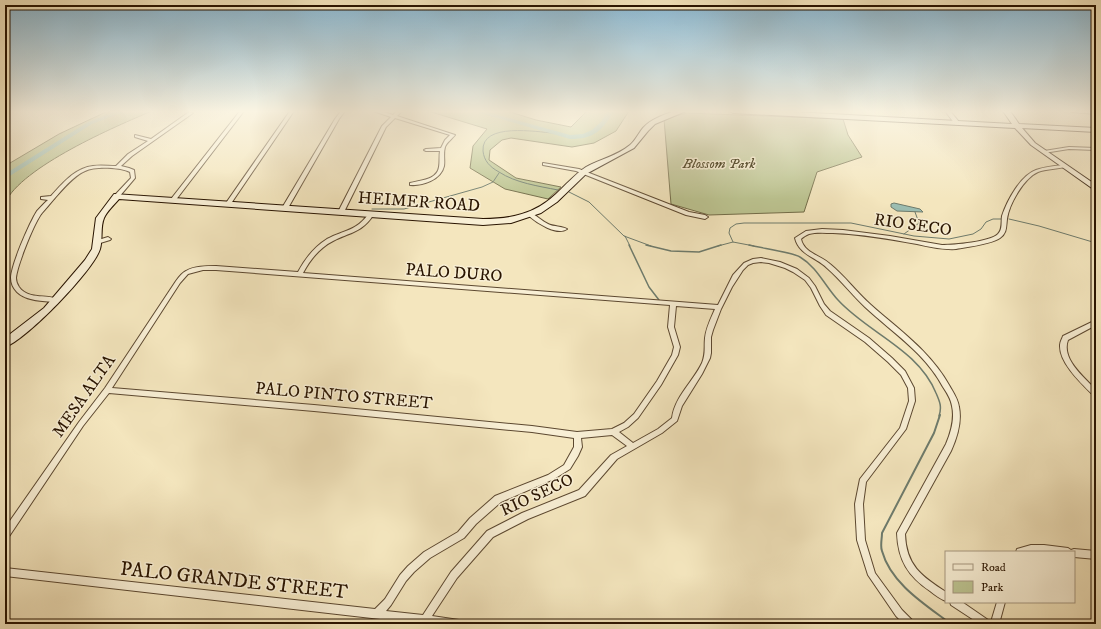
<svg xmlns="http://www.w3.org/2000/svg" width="1101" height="629" font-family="'IM FELL DW Pica',serif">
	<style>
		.green { fill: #bcc491; stroke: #726c48 }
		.water { fill: #9cbfb4; stroke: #6e7b6c }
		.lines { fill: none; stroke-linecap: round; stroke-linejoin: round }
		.stream-far2 { stroke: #6e7b6c; stroke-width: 1 }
		.stream-far1 { stroke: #6e7b6c; stroke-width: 1.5 }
		.stream { stroke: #6e7b6c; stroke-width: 2 }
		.river { fill: #9cbfb4; fill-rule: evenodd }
		.street-casing { stroke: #5c4830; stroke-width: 2 }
		.secondary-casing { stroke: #291400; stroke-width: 2 }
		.street { fill: #f8efd5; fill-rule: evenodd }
		.secondary { fill: #f8efd5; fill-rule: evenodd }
		.labels { text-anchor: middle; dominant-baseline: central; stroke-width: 3; stroke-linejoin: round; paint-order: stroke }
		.far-park-label { font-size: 14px; font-style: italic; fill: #5c5233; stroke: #f8efd5 }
		.street-label { font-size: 17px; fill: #291400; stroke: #f8efd5 }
		.near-street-label { font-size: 20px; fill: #291400; stroke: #f8efd5 }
	</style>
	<rect width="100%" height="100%" fill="#f4e6be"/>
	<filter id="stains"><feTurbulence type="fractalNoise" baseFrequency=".005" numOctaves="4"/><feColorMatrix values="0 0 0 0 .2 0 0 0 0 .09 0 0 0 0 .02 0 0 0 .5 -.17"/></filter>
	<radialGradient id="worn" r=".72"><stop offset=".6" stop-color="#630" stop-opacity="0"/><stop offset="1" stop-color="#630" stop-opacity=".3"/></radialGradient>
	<!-- green -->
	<path class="green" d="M 108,111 L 152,111 C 116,126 21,167 5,203 L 5,166 L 59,134 Z
		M 428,111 L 507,111 L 536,120 L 571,127 L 587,111 L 629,111 L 616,131 L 594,143 L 572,147 L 511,138 L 502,140 L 490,150 L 489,160 L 516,178 L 561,187 L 548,199 L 505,189 L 470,168 L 473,146 L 487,129 Z
		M 687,113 L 843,119 L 848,135 L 862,157 L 817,172 L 804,212 L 709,215 L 671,204 L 664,119 Z"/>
	<!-- water -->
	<path class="water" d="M 894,203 L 920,209 L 923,212 L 897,211 L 891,207 L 891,204 Z"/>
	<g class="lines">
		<!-- stream-far2 -->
		<path class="stream-far2" d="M 553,133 C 537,132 481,122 483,151 C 484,161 490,167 499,172 C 516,183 538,186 558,190
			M 569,192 L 589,202 L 624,236 L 651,246
			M 372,209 L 404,209 L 482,187 L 493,182 L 499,173
			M 1009,219 L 1039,226 L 1096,243
			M 904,234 L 919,223 L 915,212
			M 625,236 L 630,246
			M 733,242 L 729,233 L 730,228 L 736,224 L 744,223 L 851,223 L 914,236 L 949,239 L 973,234 L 981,229 L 986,222 L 993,219 L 1002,219
			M 718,246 L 733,242 L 754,246"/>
		<!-- stream-far1 -->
		<path class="stream-far1" d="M 629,245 L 649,287 L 659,300
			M 646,245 L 671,251 L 699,252 L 721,245
			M 749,245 C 760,248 792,252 800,257 C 817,267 825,286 838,300 C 868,333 918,349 936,393 C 940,402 942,407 939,416"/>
		<!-- stream -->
		<path class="stream" d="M 940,415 L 934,433 L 882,533 C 882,539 880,546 882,551 C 891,584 926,605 951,624"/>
		<!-- river -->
		<path class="river" d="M 117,111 L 127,111 L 92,124 L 5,179 L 5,174 L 88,122 Z
			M 473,111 L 484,111 L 570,135 L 583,134 L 592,130 L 601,122 L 608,111 L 614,111 C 602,131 594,139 570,139 Z"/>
		<defs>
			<path id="street" d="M 240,111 L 244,111 L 175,201 L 171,201 L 171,199 Z
				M 290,111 L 294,111 L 230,205 L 226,205 L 226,203 Z
				M 341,111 L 345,111 L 339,119 L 288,208 L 285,210 L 283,209 L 282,208 L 335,119 Z
				M 373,111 L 381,111 L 393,115 L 397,111 L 402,111 L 397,116 L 455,135 C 452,139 447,142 445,147 C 443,154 445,160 444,166 C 441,180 422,186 410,185 L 410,183 C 421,180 437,180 439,167 C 440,161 439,156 440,151 L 426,151 L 424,150 L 426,149 L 441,148 L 445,140 L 450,135 L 395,118 L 386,127 L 344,212 L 343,213 L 339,213 L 338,212 L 382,126 L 391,117 Z
				M 945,111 L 950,111 L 959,122 L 959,124 L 955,124 Z
				M 1070,111 L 1096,112 L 1096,114 L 1072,112 Z
				M 189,112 L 193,113 L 132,156 L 121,166 L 129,168 L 134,170 L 135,178 L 119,197 L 115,197 L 114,196 L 131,178 L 130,172 C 120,167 95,166 85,171 C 73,176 62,190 54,199 C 50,204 46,208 42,213 C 34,223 17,266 16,278 C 16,281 17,284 19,287 C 29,301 50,293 58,300 L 55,302 C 43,301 26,301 17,292 C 13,288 11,283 11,278 C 11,265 30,222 37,211 C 41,207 44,203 48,200 L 41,199 L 41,197 L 51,196 C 63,183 75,168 93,166 C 101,165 108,166 116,166 L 128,154 L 148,141 L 135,137 L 135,135 L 151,139 Z
				M 1069,147 L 1096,148 L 1096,150 L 1069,149 L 1044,153 L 1042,152 L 1044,151 Z
				M 543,163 L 579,169 L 689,212 L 705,215 L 708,217 L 705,219 L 686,215 L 576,171 L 543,165 Z
				M 1063,165 L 1065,165 L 1065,167 C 1056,169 1046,169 1038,172 C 1024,178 1009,204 1007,219 C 1006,227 1007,233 1000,238 C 992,244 967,247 956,249 C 943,250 930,247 917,244 C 889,239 861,234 833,233 C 825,233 816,232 809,234 C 806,235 803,237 801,239 C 804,253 820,255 830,264 C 845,276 856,292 871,305 C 899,330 930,351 949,385 C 953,392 958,399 959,407 C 962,422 957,438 951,451 L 905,534 C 906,565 921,576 946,592 L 946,601 C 940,599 935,595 930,591 C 908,576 898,560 897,533 L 946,444 C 951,432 955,419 952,406 C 951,399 947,393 943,387 C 925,353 893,333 865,307 C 852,295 841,280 827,268 C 816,257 799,255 795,238 L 806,231 L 822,229 L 843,230 L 890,236 L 942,245 C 954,245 990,242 998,234 C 1003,229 1001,222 1002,216 C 1007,201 1020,176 1036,170 C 1044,167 1054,166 1063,165 Z
				M 371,212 L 373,213 L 374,214 C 362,233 350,232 333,241 C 319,248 310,260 303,273 L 718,305 L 733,275 L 744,263 L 753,259 L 761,258 L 780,262 L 797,269 L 809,278 L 815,286 L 824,304 L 830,311 L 869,338 L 892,358 L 905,371 L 914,388 L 915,401 L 906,429 L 866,482 L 863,504 L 865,540 L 875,573 L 902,610 L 913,621 L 914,624 L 904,624 L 896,616 L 868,575 L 857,540 L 855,504 L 860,479 L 900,428 L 909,401 L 908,388 L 901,375 L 888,362 L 865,342 L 826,315 L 820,306 L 811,288 L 805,280 L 793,272 L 785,268 L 769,263 L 761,262 L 753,263 L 748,265 L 743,270 L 732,287 L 721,309 L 713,330 L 711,337 L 711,353 L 710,358 L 702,374 L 682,406 L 677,421 L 662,433 L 617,459 L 585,496 L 528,519 L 493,537 L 457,578 L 432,616 L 459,620 L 462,621 L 463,624 L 424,624 L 5,576 L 5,568 L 375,609 L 385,599 L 400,575 L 408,566 L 424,552 L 458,532 L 470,518 L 495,496 L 548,475 L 564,465 L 574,447 L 574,438 L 532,432 L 314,411 L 109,393 L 83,426 L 8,538 L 5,539 L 5,528 L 79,422 L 105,388 L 176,281 C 179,277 182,273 186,271 C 194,266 206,266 216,266 L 298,272 C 305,259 314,247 327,239 C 344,230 357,231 369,213 ZM 203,270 L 216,270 L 670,305 L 668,327 L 674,347 L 672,355 L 657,381 L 634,414 L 624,423 L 612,429 L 577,432 L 532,426 L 314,405 L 112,388 L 180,283 L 188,274 ZM 676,306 L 715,309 C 711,318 706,328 705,338 C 704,348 706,353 702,363 C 693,382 675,396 672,418 L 658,429 L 633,443 L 619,432 L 628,427 L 638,418 L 661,385 L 678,355 L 680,347 L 674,327 ZM 612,435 L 627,446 L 611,455 L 579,490 L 522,513 L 487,531 L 451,572 L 423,615 L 386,611 L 391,605 L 406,581 L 414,572 L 430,558 L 464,538 L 476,524 L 501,502 L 554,479 L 570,469 L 578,456 L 582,447 L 581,438 Z
				M 531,213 C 537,216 542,221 548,224 C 554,227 562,226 567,229 C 557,236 537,223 529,216 L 528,215 L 529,214 Z
				M 108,237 L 111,239 L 110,240 L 97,244 L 94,242 L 95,241 Z
				M 1096,320 L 1096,325 L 1068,340 C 1061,359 1084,377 1096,390 L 1096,397 L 1094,396 C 1082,384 1059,363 1060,345 C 1060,342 1062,339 1063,336 Z
				M 1031,545 L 1044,545 L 1068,548 L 1071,550 L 1074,549 L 1096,551 L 1096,559 L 1074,557 L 1074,552 L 1016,552 L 1017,549 Z
				M 950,602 L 962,602 L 991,622 L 997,602 L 1005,602 L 999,624 L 980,624 L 951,605 Z"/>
			<path id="secondary" d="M 675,111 L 686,111 L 655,124 L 648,131 L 634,148 L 586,174 L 557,202 L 541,213 L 511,223 L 483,225 L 119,199 C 114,205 107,211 104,218 C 100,227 103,239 100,249 C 94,270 26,340 5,347 L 5,338 L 44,308 L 85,260 L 92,249 L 96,218 L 114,194 L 483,219 C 511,219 535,214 556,194 C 566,185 574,175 586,167 C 600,159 617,156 630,145 C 635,141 638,134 643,128 C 651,119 663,115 675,111 Z
				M 730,111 L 777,111 L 1012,124 L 1003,111 L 1010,111 L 1019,124 L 1096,128 L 1096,132 L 1022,128 L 1035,143 L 1096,185 L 1096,191 L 1031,145 L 1015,128 L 733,113 Z"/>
		</defs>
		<!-- street casing -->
		<use href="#street" class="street-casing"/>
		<!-- secondary casing -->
		<use href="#secondary" class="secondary-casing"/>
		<!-- street -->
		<use href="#street" class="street"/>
		<!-- secondary -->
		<use href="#secondary" class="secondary"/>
	</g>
	<!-- sky -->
	<linearGradient id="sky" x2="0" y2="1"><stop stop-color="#89b8d3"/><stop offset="0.56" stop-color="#faf4e2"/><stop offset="1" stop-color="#faf4e2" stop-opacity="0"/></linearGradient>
	<rect width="1101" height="199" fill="url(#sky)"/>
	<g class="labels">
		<!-- far-park labels -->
		<g class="far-park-label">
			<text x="719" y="164">Blossom Park</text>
		</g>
		<!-- street labels -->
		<g class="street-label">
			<text transform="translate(419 202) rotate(4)">HEIMER ROAD</text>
			<text transform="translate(913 225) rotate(8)">RIO SECO</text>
			<text transform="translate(454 273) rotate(4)">PALO DURO</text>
			<text transform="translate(84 396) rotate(-55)">MESA ALTA</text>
			<text transform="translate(344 396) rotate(5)">PALO PINTO STREET</text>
			<text transform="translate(537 495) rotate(-25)">RIO SECO</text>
		</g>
		<!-- near-street labels -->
		<g class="near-street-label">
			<text transform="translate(234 581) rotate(6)">PALO GRANDE STREET</text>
		</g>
	</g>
	<!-- margin -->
	<rect width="1101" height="629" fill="none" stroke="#f4e6be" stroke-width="20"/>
	<rect x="6" y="6" width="1089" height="617" fill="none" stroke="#291400" stroke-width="2"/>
	<rect x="10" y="10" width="1081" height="609" fill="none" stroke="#291400"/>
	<!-- legend -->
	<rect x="945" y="551" width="130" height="52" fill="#f8efd5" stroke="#a59780"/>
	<rect x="953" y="564" width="20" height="6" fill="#f8efd5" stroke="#a59780"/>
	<text x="981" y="571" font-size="12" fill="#291400">Road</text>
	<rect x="953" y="581" width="20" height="12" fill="#bcc491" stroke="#a59780"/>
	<text x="981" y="591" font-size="12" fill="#291400">Park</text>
	<rect width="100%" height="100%" filter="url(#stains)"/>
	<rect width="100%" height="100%" fill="url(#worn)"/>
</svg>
